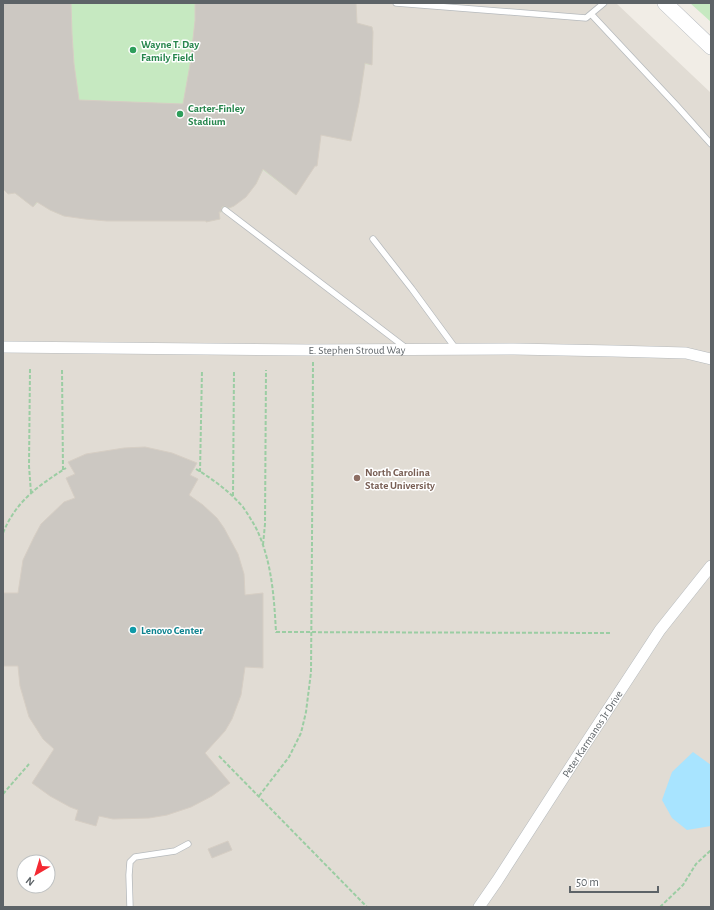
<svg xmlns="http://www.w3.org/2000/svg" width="714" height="910" font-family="'Alegreya Sans',sans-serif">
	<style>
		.education { fill: #e1dcd4; fill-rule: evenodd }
		.green { fill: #c6e9c1 }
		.water { fill: #a8e4ff }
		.building { fill: #ccc8c2; stroke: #d6cec4 }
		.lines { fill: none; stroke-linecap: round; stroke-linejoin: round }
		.lane-casing { stroke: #b6babd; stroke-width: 7 }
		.street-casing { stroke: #b6babd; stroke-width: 12 }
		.secondary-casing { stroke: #b7bcc1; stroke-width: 16 }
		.path { stroke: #9bcda3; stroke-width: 2; stroke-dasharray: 4 2; stroke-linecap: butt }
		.lane { stroke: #fff; stroke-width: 5.5 }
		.street { stroke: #fff; stroke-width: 11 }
		.secondary { stroke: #fff; stroke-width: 15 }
		.leisure-dot { fill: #2e9e5b; stroke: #fff; stroke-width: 1.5 }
		.education-dot { fill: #8d6e63; stroke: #fff; stroke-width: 1.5 }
		.culture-dot { fill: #0f9aa8; stroke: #fff; stroke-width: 1.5 }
		.labels { text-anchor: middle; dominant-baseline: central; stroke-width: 3; stroke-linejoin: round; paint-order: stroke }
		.leisure-label { font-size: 11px; font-weight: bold; fill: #27864d; stroke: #fff; text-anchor: start }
		.street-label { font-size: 11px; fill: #5d6367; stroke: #fff }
		.education-label { font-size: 11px; font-weight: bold; fill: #785e54; stroke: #fff; text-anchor: start }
		.culture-label { font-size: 11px; font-weight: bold; fill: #0d838f; stroke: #fff; text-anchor: start }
	</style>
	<rect width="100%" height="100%" fill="#f1ede6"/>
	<!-- education -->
	<path class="education" d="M 3,3 L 616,3 L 711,93 L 711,907 L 3,907 ZM 24,862 L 48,862 L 48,886 L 24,886 Z"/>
	<!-- green -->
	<path class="green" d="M 3,3 L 356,3 L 357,23 L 372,27 L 373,32 L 372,65 L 365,64 L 359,103 L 351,141 L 322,135 L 322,128 L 296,195 L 263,170 L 256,184 L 234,206 L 219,213 L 220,219 L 206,222 L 205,216 L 64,216 L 50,210 L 38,202 L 33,207 L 15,193 L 8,194 L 3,189 Z
		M 690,3 L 711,3 L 711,22 Z"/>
	<!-- water -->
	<path class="water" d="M 693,752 L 711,765 L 711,826 L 687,830 L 672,818 L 662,800 L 672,772 Z"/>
	<!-- building -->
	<path class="building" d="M 3,3 L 71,3 L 72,34 L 74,64 L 79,100 L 183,104 L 190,65 L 195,21 L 195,3 L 356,3 L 357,23 L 372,27 L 373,32 L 372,65 L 365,63 L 359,103 L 351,141 L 321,135 L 317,166 L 315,166 L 296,195 L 263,169 L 256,184 L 246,197 L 234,206 L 229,208 L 225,206 L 222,207 L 221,212 L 219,212 L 220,219 L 206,222 L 206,221 L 107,221 L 85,219 L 64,216 L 50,210 L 37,202 L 33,207 L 15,193 L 8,194 L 3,189 Z
		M 145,447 L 172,453 L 197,463 L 190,475 L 198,479 L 189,495 L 203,505 L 217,518 L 224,528 L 238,554 L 244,574 L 245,595 L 263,593 L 263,668 L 245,667 L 241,695 L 232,719 L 225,731 L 205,753 L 230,783 L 212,796 L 191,807 L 167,815 L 149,818 L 113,819 L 99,816 L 96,826 L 75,820 L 78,810 L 70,807 L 50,796 L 32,783 L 54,749 L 43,739 L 29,717 L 20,686 L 18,666 L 3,666 L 3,593 L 18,593 L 23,560 L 34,537 L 41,524 L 64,502 L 75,498 L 66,478 L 75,474 L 68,462 L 86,454 L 124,448 Z
		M 228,841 L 232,850 L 212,858 L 208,849 Z"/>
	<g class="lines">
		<defs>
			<path id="lane" d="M 396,3 L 586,18 L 604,3
				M 591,14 L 677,106 L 711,144
				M 225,210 L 406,348
				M 373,239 L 412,289 L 456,349
				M 130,907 L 129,875 L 130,862 L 135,857 L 175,851 L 188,844"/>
			<g id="street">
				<path id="s1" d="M 3,347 L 308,350 L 514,349 L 613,351 L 686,353 L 711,359"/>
				<path id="s2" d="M 479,907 L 497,881 L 584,746 L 660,630 L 711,566"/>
			</g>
			<path id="secondary" d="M 665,3 L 711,47"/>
		</defs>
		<!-- lane casing -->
		<use href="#lane" class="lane-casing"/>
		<!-- street casing -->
		<use href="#street" class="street-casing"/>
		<!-- secondary casing -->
		<use href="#secondary" class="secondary-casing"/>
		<!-- path -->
		<path class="path" d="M 30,369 L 29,466 L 31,493
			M 62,370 L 63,470
			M 196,469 C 214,480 229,491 243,507 C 248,514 252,521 256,528 C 272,561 274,597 276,632 L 611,633
			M 200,472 L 202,370
			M 233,496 L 234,371
			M 3,533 C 16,501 38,486 66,468
			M 263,545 L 265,524 L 266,370
			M 219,756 L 367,907
			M 3,794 L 29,764
			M 259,796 L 289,757 L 301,733 L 306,712 L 311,672 L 312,541 L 313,362
			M 660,907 L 683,885 L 696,864 L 711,850"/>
		<!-- lane -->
		<use href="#lane" class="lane"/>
		<!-- street -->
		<use href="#street" class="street"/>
		<!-- secondary -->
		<use href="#secondary" class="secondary"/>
	</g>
	<!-- markers -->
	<g class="leisure-dot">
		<circle cx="133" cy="50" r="4"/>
		<circle cx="180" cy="114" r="4"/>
	</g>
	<circle class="education-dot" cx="357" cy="478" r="4"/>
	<circle class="culture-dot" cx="133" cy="630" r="4"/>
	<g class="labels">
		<!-- leisure labels -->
		<g class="leisure-label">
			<text x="141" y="44">Wayne T. Day<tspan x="141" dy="13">Family Field</tspan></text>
			<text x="188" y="108">Carter-Finley<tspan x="188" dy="13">Stadium</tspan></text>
		</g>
		<!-- street labels -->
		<g class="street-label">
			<text stroke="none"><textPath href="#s1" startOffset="354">E. Stephen Stroud Way</textPath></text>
			<text stroke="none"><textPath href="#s2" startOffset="207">Peter Karmanos Jr Drive</textPath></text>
		</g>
		<!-- education labels -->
		<g class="education-label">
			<text x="365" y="472">North Carolina<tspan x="365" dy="13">State University</tspan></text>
		</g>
		<!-- culture labels -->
		<g class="culture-label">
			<text x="141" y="630">Lenovo Center</text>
		</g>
	</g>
	<!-- border -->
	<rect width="714" height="910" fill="none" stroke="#5d6367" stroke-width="8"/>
	<!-- north arrow -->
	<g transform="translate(36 874) rotate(218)"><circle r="19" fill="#ffffff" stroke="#bec1c2"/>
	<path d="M0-3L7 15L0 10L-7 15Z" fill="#f42932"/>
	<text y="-6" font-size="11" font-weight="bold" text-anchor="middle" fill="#5d6367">N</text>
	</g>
	<!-- scale -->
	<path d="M570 886v6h88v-6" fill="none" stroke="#5d6367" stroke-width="2"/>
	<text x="576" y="886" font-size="12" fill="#5d6367" stroke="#ffffff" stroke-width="3" paint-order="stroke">50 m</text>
</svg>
